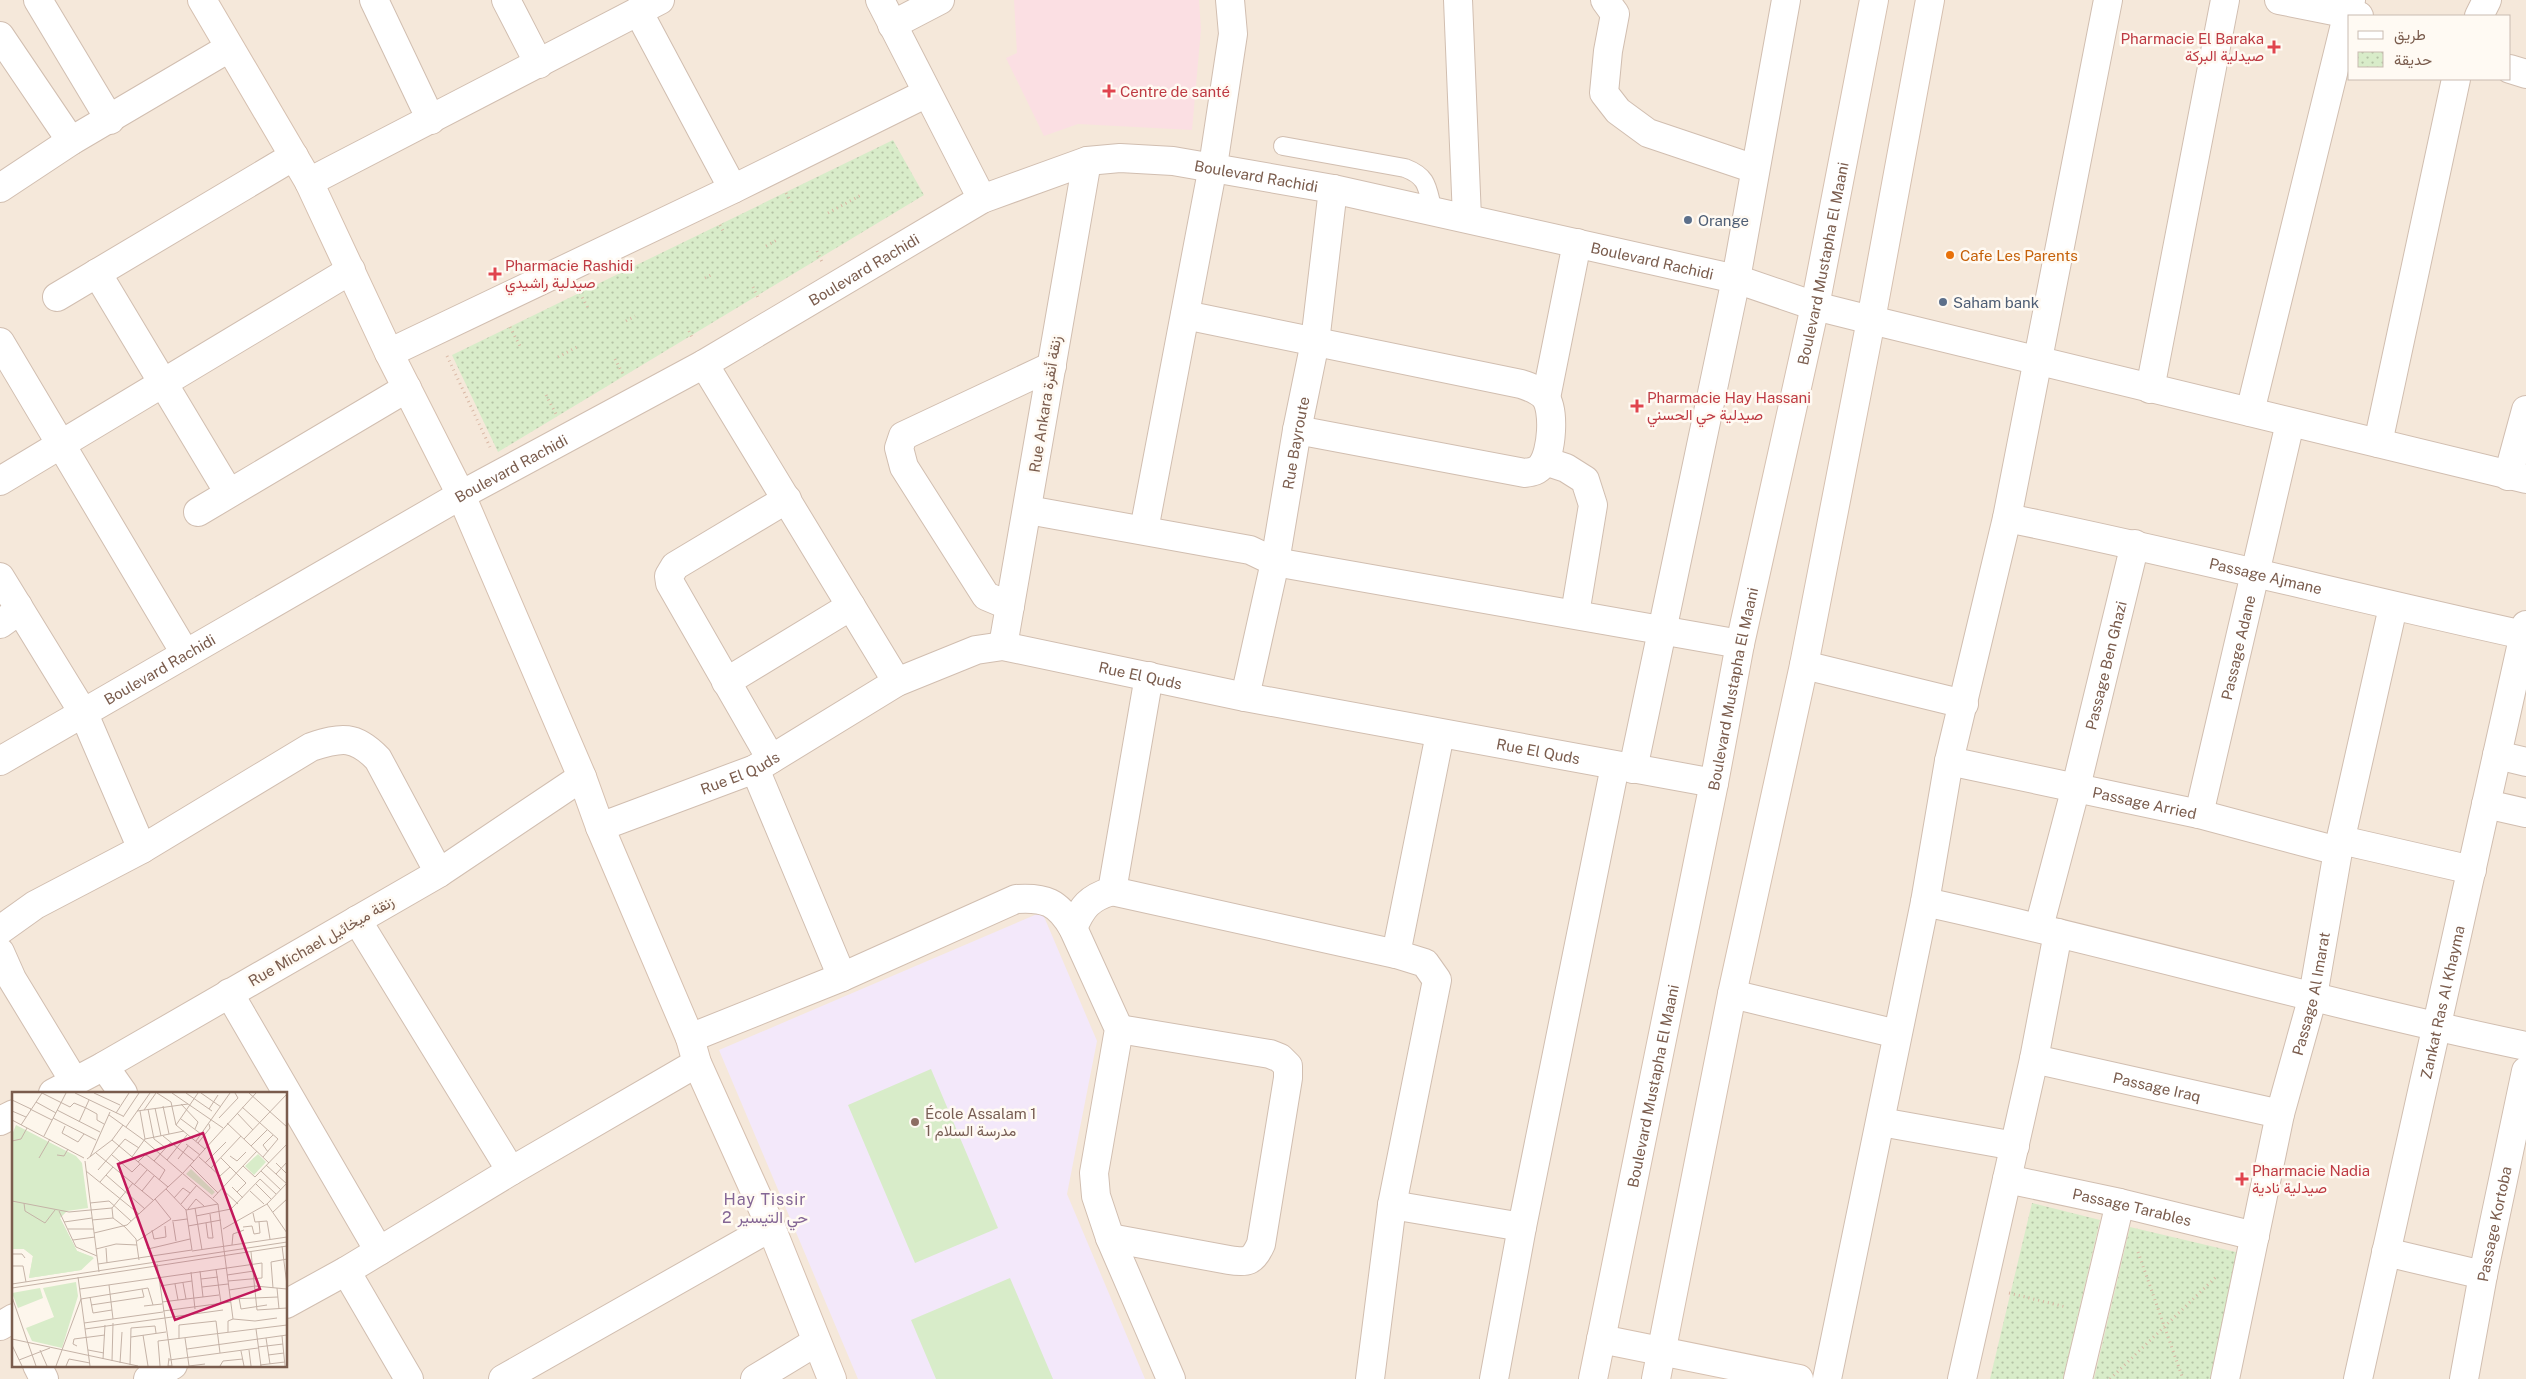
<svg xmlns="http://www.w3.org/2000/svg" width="2526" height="1379" font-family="'Public Sans',Vazirmatn,sans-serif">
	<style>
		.residential { fill: #f5e8da; fill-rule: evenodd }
		.education { fill: #f3e8fa }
		.medical { fill: #fbdfe3 }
		.grass { fill: #d8ecc9 }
		.park { fill: url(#park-dots) }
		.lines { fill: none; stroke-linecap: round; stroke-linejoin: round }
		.lane-casing { stroke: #d1beb0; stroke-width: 20 }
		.street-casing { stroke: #d1beb0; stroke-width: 30 }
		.secondary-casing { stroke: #d6c0b0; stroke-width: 30 }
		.path { stroke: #d9b8a5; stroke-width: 3; stroke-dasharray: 1 4; stroke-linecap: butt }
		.lane { stroke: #fff; stroke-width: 18 }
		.street { stroke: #fff; stroke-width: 28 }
		.secondary { stroke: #fff; stroke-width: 28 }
		.health-dot { fill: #e0444e; stroke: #fffaf3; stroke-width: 2 }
		.service-dot { fill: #5c6f8a; stroke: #fffaf3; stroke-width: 2 }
		.food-dot { fill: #e8710a; stroke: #fffaf3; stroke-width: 2 }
		.education-dot { fill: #8d6e63; stroke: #fffaf3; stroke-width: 2 }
		.labels { text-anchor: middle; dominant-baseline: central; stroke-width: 5; stroke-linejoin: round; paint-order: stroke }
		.health-label { font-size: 15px; fill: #be3a42; stroke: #fffaf3; text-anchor: start }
		.street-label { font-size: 15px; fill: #7a5c4d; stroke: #fffaf3 }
		.service-label { font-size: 15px; fill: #4e5e75; stroke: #fffaf3; text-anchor: start }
		.food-label { font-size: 15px; fill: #c56008; stroke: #fffaf3; text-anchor: start }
		.education-label { font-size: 15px; fill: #785e54; stroke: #fffaf3; text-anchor: start }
		.neighbourhood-label { font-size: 16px; letter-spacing: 1px; fill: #846695; stroke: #fffaf3 }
		.inset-road { fill: none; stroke: #c5b3a7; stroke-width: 1 }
		.view { fill: #c2185b; fill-opacity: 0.15; stroke: #c2185b; stroke-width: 2.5 }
		.inset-edge { fill: none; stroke: #7a5c4d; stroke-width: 2.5 }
	</style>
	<defs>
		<pattern id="park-dots" width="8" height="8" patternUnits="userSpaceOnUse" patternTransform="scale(1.25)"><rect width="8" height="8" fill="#d8ecc9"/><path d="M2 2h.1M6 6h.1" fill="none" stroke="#b4c2a5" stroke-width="1.8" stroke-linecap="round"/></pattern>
	</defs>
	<rect width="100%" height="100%" fill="#fdf6ec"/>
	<!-- residential -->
	<path class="residential" d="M 0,0 L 2526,0 L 2526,1379 L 0,1379 ZM 2350,16 L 2510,16 L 2510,79 L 2350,79 ZM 14,1093 L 286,1093 L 286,1365 L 14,1365 Z"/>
	<!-- education -->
	<path class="education" d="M 1042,912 L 1097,1041 L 1067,1194 L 1145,1379 L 858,1379 L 719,1050 Z"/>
	<!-- medical -->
	<path class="medical" d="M 1014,0 L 1199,0 L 1201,29 L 1192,130 L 1078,124 L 1044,136 L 1006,58 L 1017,53 Z"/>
	<!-- grass -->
	<path class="grass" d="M 931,1069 L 998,1228 L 915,1263 L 848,1105 Z
		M 1010,1278 L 1053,1379 L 936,1379 L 911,1320 Z"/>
	<!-- park -->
	<path class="park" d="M 893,140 L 924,195 L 498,452 L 452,355 Z
		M 2032,1203 L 2100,1220 L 2063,1379 L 1990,1379 Z
		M 2130,1227 L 2240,1253 L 2210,1379 L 2094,1379 Z"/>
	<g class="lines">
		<defs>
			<path id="lane" d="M 1283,146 L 1405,168 C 1429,177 1427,189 1433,211"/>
			<g id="street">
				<path d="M 38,0 L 110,120"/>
				<path d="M 374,0 L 431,120"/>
				<path d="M 506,0 L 539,64"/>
				<path d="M 880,0 L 982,199"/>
				<path d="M 1458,0 L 1467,218"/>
				<path d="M 1605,0 L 1615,14 L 1608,51 L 1604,93 L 1618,111 L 1648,133 L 1755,169"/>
				<path d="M 2279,0 L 2359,16"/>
				<path d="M 638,11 L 733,189"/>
				<path d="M 2479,16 L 2487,0"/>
				<path d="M 892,25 L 940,0"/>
				<path d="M 0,36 L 71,141"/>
				<path d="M 2510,69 L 2526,74"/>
				<path d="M 309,182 L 660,0"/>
				<path d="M 0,188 L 71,141 L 229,48"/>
				<path d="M 97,273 L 229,493"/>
				<path d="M 57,297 L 294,156"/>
				<path d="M 1185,315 L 1521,384 C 1530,387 1539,390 1545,397 C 1555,410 1552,452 1542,465 C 1538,471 1532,472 1525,473 L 1297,430"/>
				<path d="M 0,342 L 185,653"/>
				<path d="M 389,353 L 733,189 L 927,93"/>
				<path d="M 704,364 L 897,682"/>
				<path d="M 2150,389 L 2225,0"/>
				<path d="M 1546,398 L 1577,243"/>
				<path d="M 2250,412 L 2351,0"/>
				<path d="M 2378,443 L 2456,79"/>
				<path d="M 1545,461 L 1566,468 L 1585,480 L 1593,505 L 1575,614"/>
				<path d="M 2508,476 L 2526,410"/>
				<path d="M 0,481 L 351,270"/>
				<path d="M 1028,510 L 1250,550 L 1275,562 L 1740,644"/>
				<path d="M 198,512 L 407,388"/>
				<path id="s1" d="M 2007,518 C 2180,553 2351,597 2524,635"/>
				<path d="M 1144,530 L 1213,166 L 1233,34 L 1230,0"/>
				<path d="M 0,577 L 84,714 L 142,849"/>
				<path d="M 1010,606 L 986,596 L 904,467 L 899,448 L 903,436 L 1052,366"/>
				<path d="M 0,624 L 14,614 L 18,606"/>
				<path d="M 1003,646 L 1087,161"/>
				<path d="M 1804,665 L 1964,704"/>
				<path d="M 726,682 L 851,606"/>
				<path id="s2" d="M 1245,697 L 1275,562 L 1297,430 L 1315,342 L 1333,189"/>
				<path d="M 2497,755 L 2526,762"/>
				<path d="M 771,759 L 670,583 L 669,576 L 675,566 L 787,499"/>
				<path id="s3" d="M 0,761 L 461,495 L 704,364 L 982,199 L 1087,161 L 1120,158 L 1173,161 L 1333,189 L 1736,279 L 1815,306 L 1871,320 L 2526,479"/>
				<path id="s4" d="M 1949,761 L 2199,814 L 2338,851"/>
				<path d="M 755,769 L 842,977"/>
				<path d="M 1633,769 L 1736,279 L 1786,0"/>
				<path d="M 2486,804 L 2526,813"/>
				<path id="s5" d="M 2199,814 L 2290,423"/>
				<path id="s6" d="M 600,827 L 755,769 L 897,682 L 976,650 L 1003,646 L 1245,697 L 1714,783"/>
				<path d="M 2341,840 L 2472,870"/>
				<path d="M 1112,891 L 1396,954"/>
				<path d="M 1925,902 C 2126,946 2324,1004 2526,1046"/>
				<path d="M 357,920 L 511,1171"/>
				<path id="s7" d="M 2039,927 L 2076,787 L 2135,544"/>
				<path d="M 1073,928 C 1082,907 1089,898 1112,891 L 1149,676"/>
				<path d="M 0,930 L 35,905 L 142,849 L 311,747 C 342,737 355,735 378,759 L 439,873"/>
				<path d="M 0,952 L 12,979 L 74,1081"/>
				<path d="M 229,993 L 379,1251"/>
				<path d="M 1732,994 L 1897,1034"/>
				<path d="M 690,1038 L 842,977 L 1016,899 C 1045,897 1058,902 1073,928 L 1119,1029 L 1094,1173 L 1096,1196 L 1110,1238 L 1171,1379"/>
				<path id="s8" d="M 2034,1059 L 2280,1114"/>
				<path d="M 104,1066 L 123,1093"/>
				<path d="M 53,1093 L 104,1066 L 439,873 L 582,777"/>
				<path d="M 0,1121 L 14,1114"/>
				<path d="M 1881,1122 L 2015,1146"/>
				<path id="s9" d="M 2007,1179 L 2120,1203 L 2255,1236"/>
				<path d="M 1392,1205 L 1522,1227"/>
				<path d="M 1110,1238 L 1229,1260 C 1247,1263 1253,1262 1261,1244 L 1288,1078 L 1288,1066 L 1280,1058 L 1270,1054 L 1119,1029"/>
				<path d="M 2386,1252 L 2483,1275"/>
				<path d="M 346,1271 L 409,1379"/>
				<path d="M 286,1304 L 346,1271 L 511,1171 L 697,1063"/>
				<path d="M 0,1326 L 14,1318"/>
				<path d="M 37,1365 L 44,1379"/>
				<path d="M 148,1379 L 173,1365"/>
				<path d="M 503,1379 L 771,1227"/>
				<path d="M 755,1379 L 816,1342"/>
				<path d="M 1370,1379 L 1392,1205 L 1437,980 L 1425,963 L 1396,954 L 1440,734"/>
				<path d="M 1494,1379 L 1522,1227 L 1615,766"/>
				<path d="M 1827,1379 L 1925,902 L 1949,761 L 2007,518 L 2108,0"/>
				<path d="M 1962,1379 L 2034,1059 L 2058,933"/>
				<path d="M 2078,1379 L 2120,1203"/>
				<path id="s10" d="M 2225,1379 L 2280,1114 L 2313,996 L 2338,851 L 2393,607"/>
				<path id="s11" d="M 2358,1379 L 2526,625"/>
				<path id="s12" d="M 2464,1379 L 2483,1275 L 2526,1071"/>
			</g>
			<g id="secondary">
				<path d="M 202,0 L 309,182 L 389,353 L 461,495 L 582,777 L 600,827 L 690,1038 L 697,1063 L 771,1227 L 832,1379"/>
				<path d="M 1601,1339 L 1799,1379"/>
				<path id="s13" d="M 1593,1379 L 1714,783 L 1740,644 L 1815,306 L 1874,0"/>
				<path d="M 1656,1379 L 1732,994 L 1804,665 L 1871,320 L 1930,0"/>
			</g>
		</defs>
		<!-- lane casing -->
		<use href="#lane" class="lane-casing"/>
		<!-- street casing -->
		<use href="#street" class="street-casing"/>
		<!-- secondary casing -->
		<use href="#secondary" class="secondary-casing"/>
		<!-- path -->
		<path class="path" d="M 786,193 L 791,202
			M 828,213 L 863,194
			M 720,225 L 724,233
			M 766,246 L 779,239
			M 817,251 L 822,262
			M 705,278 L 711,275
			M 753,287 L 759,300
			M 580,293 L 589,310
			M 626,321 L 635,316
			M 510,327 L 520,346
			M 689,331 L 693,340
			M 447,356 L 490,447
			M 558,357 L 577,347
			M 615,359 L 624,376
			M 546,395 L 556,414
			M 2138,1252 L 2183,1379
			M 2009,1293 L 2066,1307
			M 2110,1379 L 2216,1277"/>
		<!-- lane -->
		<use href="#lane" class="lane"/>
		<!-- street -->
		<use href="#street" class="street"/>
		<!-- secondary -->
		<use href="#secondary" class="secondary"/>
	</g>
	<!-- markers -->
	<g class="health-dot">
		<path d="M2271.5 39.5h5v5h5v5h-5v5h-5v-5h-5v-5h5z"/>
		<path d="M1106.5 83.5h5v5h5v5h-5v5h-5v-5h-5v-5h5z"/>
		<path d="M492.5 266.5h5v5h5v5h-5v5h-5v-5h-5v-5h5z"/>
		<path d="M1634.5 398.5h5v5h5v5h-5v5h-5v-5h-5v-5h5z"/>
		<path d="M2239.5 1171.5h5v5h5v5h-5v5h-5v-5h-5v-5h5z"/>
	</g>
	<g class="service-dot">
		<circle cx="1688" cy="220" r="5"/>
		<circle cx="1943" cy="302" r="5"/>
	</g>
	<circle class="food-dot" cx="1950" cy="255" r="5"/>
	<circle class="education-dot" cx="915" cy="1122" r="5"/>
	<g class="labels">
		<!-- health labels -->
		<g class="health-label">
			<text x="2264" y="38" text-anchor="end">Pharmacie El Baraka<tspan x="2264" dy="17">صيدلية البركة</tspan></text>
			<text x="1120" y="91">Centre de santé</text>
			<text x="505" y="265">Pharmacie Rashidi<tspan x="505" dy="17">صيدلية راشيدي</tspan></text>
			<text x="1647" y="397">Pharmacie Hay Hassani<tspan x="1647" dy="17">صيدلية حي الحسني</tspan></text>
			<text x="2252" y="1170">Pharmacie Nadia<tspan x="2252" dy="17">صيدلية نادية</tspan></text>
		</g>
		<!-- street labels -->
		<g class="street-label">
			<text stroke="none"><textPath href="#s3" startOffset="1414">Boulevard Rachidi</textPath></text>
			<text stroke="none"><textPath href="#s3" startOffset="1819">Boulevard Rachidi</textPath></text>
			<text stroke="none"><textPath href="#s13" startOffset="1139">Boulevard Mustapha El Maani</textPath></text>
			<text stroke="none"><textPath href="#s3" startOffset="994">Boulevard Rachidi</textPath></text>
			<text transform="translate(1045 404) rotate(-81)">Rue Ankara زنقة أنقرة</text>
			<text stroke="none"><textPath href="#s2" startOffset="259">Rue Bayroute</textPath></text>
			<text stroke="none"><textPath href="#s3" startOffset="589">Boulevard Rachidi</textPath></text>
			<text stroke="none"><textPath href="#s1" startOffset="265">Passage Ajmane</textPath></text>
			<text stroke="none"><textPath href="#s5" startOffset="171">Passage Adane</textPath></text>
			<text stroke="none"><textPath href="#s7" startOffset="270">Passage Ben Ghazi</textPath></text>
			<text stroke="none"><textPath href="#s3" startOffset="184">Boulevard Rachidi</textPath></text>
			<text stroke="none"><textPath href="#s6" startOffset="585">Rue El Quds</textPath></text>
			<text stroke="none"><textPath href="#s13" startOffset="704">Boulevard Mustapha El Maani</textPath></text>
			<text stroke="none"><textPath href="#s6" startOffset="990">Rue El Quds</textPath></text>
			<text stroke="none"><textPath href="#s6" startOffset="150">Rue El Quds</textPath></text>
			<text stroke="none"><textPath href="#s4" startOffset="200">Passage Arried</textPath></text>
			<text transform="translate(321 941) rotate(-30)">Rue Michael زنقة ميخائيل</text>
			<text stroke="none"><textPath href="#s10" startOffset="395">Passage Al Imarat</textPath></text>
			<text stroke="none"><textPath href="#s11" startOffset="386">Zankat Ras Al Khayma</textPath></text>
			<text stroke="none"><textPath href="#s13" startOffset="299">Boulevard Mustapha El Maani</textPath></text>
			<text stroke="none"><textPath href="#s8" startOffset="126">Passage Iraq</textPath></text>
			<text stroke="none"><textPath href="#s9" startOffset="128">Passage Tarables</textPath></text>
			<text stroke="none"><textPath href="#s12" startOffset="158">Passage Kortoba</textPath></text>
		</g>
		<!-- service labels -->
		<g class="service-label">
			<text x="1698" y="220">Orange</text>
			<text x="1953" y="302">Saham bank</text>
		</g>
		<!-- food labels -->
		<g class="food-label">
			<text x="1960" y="255">Cafe Les Parents</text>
		</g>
		<!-- education labels -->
		<g class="education-label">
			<text x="925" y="1113">École Assalam 1<tspan x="925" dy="17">مدرسة السلام 1</tspan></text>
		</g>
		<!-- neighbourhood labels -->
		<g class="neighbourhood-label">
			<text x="765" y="1199">Hay Tissir<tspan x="765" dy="18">2 حي التيسير</tspan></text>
		</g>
	</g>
	<!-- overview -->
	<g transform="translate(12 1092)">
		<rect width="275" height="275" fill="#fdf6ec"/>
		<path d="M 4,33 L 64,64 L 70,71 L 76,116 L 55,119 L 48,126 L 65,159 L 81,165 L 69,178 L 17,186 L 21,164 L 12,157 L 0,157 L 0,43 Z" fill="#d8ecc9"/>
		<path d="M 0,112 L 34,133 L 40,124 L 48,126 L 65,159 L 82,166 L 69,178 L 17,186 L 21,164 L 12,157 L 0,157 Z" fill="#d8ecc9"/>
		<path d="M 246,62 L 254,70 L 242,83 L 233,74 ZM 179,77 L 203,100 L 200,103 L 174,82 ZM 64,190 L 66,204 L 50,256 L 20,249 L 14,236 L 42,225 L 31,196 ZM 28,196 L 31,206 L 6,216 L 0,201 Z" fill="#d8ecc9"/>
		<path class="inset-road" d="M 30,1 L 58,15 L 62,11 L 74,16 L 85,22 L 85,28 L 92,32M 63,1 L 111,24M 82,1 L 108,13M 145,1 L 159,10 L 164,33M 160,1 L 211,36M 174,1 L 200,19M 186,1 L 164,33 L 193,57M 189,1 L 209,15M 237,1 L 275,35M 0,8 L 19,17M 24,10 L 44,21M 169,12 L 186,30 L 183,37M 151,14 L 157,42M 230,15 L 266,47 L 251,65M 143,16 L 149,44M 18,17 L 40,28M 136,17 L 142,47 L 154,56M 197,17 L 206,3M 45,18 L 88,40M 132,18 L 144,1M 0,19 L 14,25M 125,19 L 176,12M 128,19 L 133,47M 104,21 L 117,1M 225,21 L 241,38M 97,23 L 133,49 L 206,112 L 221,227M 111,25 L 127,1M 41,26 L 84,48M 207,26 L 226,6 L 223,1M 169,27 L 189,42M 0,28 L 72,66M 67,30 L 77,8M 215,31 L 257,71M 9,33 L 30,1M 53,34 L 50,41 L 66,50 L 72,42M 114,35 L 138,1M 32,44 L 54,1M 151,44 L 182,69M 232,47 L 275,2M 100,48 L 156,95M 0,49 L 9,47 L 15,36M 184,49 L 218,1M 186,51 L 198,36 L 197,32M 174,52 L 188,63M 239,54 L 255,38M 256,60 L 251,53 L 261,43M 84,61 L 141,108M 45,63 L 52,64 L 56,57M 100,63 L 120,80 L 128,72M 218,64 L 225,69 L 234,60M 78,65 L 98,20M 120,65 L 133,47 L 172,39M 187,65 L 208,84 L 218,75M 27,66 L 38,47M 209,66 L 234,91 L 225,100M 75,67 L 100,48 L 111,33M 166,67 L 176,54M 155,68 L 175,43M 73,69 L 87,180M 142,69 L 159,50M 126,70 L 133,63 L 136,64 L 153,78 L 147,88M 193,71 L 214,50M 264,71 L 275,82M 178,73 L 206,101M 254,73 L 275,92M 231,74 L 243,85 L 275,52M 199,76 L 229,44M 86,78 L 113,47 L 127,56M 74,79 L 127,122M 249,79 L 269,98M 264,82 L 275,70M 94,83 L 133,117M 248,87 L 264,102M 88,90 L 101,75M 244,92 L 259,107M 122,93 L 135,78M 220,95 L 231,106M 154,97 L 174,118 L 180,158M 210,97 L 226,112M 130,99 L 142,84M 238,99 L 252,112M 162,106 L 171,96 L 178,101M 201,106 L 245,59M 0,109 L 57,120 L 100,116M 12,111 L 13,119 L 33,131 L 43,118M 78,111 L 97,109 L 119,129M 169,112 L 185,93M 255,112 L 275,141M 183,116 L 190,158M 176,117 L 184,107 L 192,114M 174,118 L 206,112M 47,119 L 64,155 L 85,164M 261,120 L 275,107M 241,121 L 243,130 L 255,129 L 258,147M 184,124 L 219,117 L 248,87M 101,126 L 100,116 L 121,91M 80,128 L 101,126 L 113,135 L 124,147 L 127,168M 160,129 L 175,127M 52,130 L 80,126M 161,130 L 164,149M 194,131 L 196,146 L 201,146 L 198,122M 176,134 L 209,128M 231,135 L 240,134 L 242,142 L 248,141 L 247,130M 56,137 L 82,137M 211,137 L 255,112 L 275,91M 140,138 L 142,147 L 154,145 L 153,134M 82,141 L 115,133 L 171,81 L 244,1M 133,144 L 136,157 L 178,147M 61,148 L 83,145M 125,149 L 159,127 L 143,107M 220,153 L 221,142 L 232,138M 270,154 L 275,193M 94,156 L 95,171M 84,157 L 104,152 L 125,153M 180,159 L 275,145M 239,160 L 245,218 L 275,216M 0,162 L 10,162 L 13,166M 86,172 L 180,158M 145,172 L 160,274 L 156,274 L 157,266M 0,174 L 11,174 L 14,190M 204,177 L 209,211M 188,179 L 191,205M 179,180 L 183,217M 215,183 L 242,179M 66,185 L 78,274M 189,187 L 206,185M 171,191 L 174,207M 0,192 L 275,150M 163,192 L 166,208M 97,193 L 101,227M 148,194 L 180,189M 190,195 L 216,192M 0,196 L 275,154M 261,196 L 259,170 L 275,167M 265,196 L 267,217M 68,197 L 250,171 L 250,186 L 216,189M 217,198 L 243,194 L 275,197M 0,205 L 24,274M 78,205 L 81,221 L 100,218M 227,206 L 229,217 L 255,213M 218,207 L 266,205M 150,210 L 207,203M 79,213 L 132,205 L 130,197M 132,214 L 150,212M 151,219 L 219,210M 221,227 L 243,229 L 265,226M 72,231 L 151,220M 73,237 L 211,218M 244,237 L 249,274M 216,240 L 216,229 L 221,227M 131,243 L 136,274M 270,244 L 273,274M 119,245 L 154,240M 173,246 L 177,274M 254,246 L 258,272M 0,247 L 126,274M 167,247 L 167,233 L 204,229 L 208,261M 0,253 L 10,274M 65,254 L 61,252 L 62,247 L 93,243M 246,255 L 271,252M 175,257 L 275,243M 28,258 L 35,274M 76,258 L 92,261M 237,258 L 239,274M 229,259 L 232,274M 256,263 L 272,261M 91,267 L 93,233M 7,268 L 38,256M 157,268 L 246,256M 100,269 L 101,231M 108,271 L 110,240M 118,273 L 119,236 L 143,234 L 144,241M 248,273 L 273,270M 44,274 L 69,207 L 136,196 L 141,213M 54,274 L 57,267 L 78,271M 148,274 L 146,249 L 275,233M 177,274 L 193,272M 208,274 L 211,269 L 231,267"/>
		<path class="view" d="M 191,41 L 248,197 L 163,228 L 106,72 Z"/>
		<rect width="275" height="275" class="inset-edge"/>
	</g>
	<!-- legend -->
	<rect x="2348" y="15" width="162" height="65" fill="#fffaf3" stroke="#cabbb1"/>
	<rect x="2358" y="31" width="25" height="8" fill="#ffffff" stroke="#cabbb1"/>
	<text x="2394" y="40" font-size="15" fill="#7a5c4d">طريق</text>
	<rect x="2358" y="52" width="25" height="15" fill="url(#park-dots)" stroke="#cabbb1"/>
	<text x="2394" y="65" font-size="15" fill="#7a5c4d">حديقة</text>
</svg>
